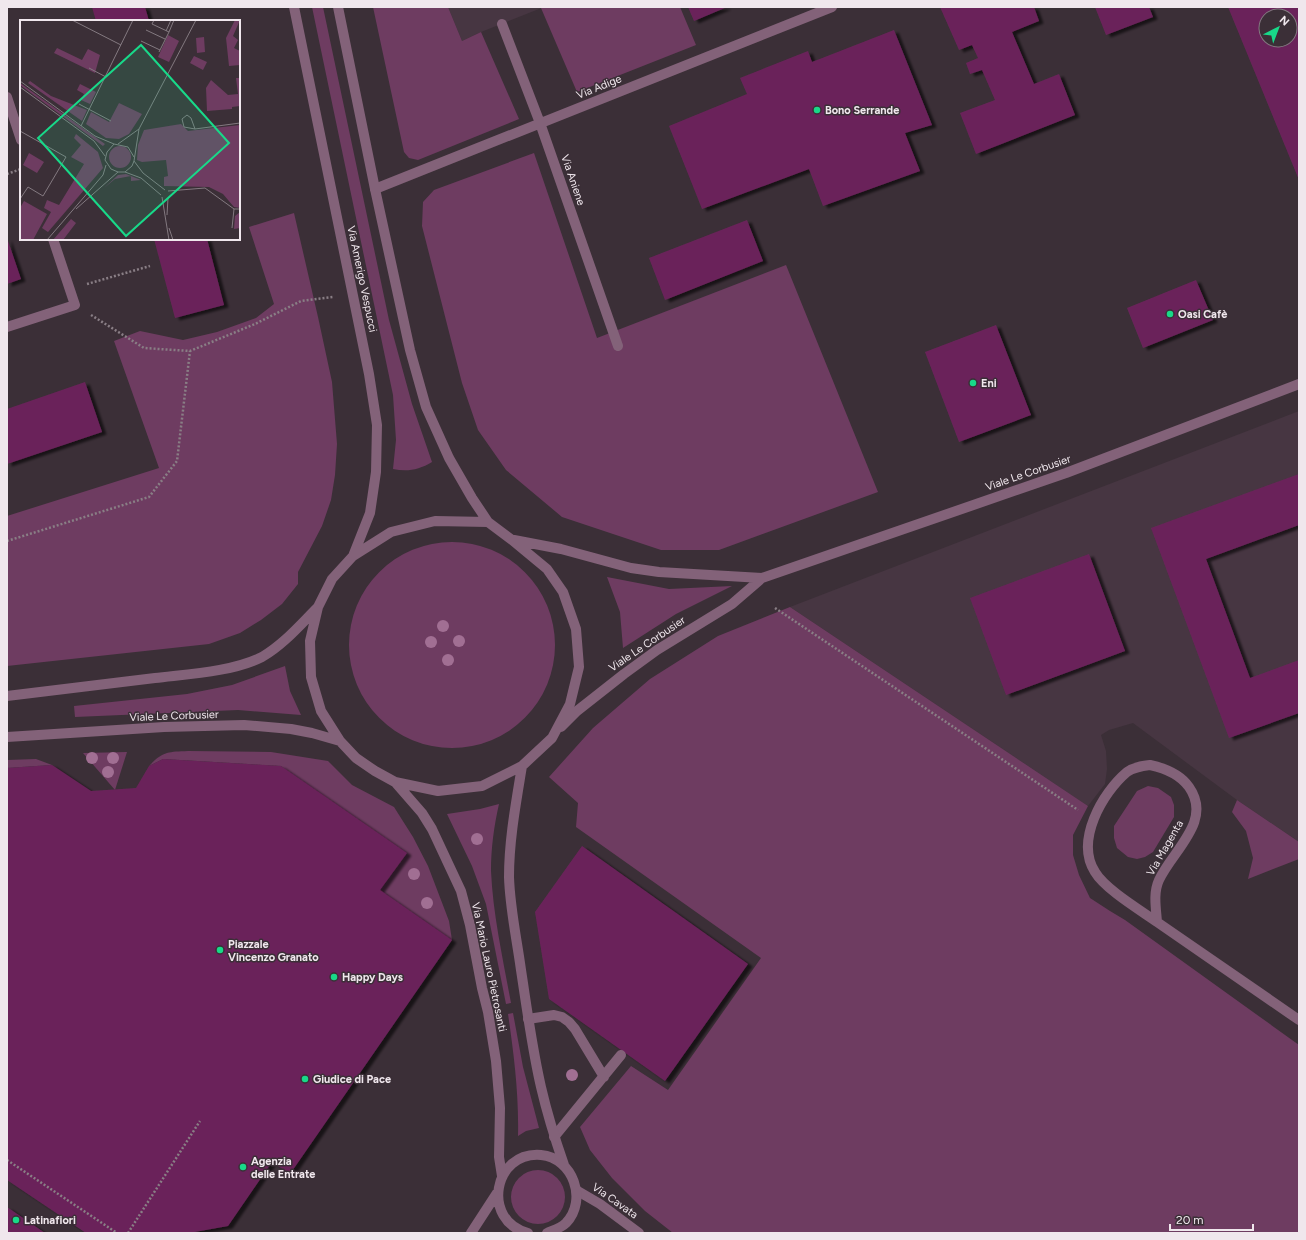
<svg xmlns="http://www.w3.org/2000/svg" width="1306" height="1240" font-family="Figtree,sans-serif">
	<style>
		.built { fill: #473642 }
		.green { fill: #6e3c61 }
		.building { fill: #6a245a; fill-rule: evenodd; filter: url(#shadow) }
		.lines { fill: none; stroke-linecap: round; stroke-linejoin: round }
		.path { stroke: #897e85; stroke-width: 2.5; stroke-dasharray: 2 2; stroke-linecap: butt }
		.service { stroke: #836279; stroke-width: 10 }
		.minor { stroke: #836279; stroke-width: 10 }
		.tertiary { stroke: #836279; stroke-width: 10 }
		.tree { fill: #a16f93 }
		.poi-dot { fill: #18d989; stroke: #3b2f37; stroke-width: 1.5 }
		.labels { text-anchor: middle; dominant-baseline: central; stroke-width: 3; stroke-linejoin: round; paint-order: stroke }
		.street-label { font-size: 11px; fill: #f0e7ed; stroke: #3b2f37 }
		.poi-label { font-size: 11px; font-weight: bold; fill: #f0e7ed; stroke: #3b2f37; text-anchor: start }
		.inset-road { fill: none; stroke: #837980; stroke-width: 1 }
		.view { fill: #18d989; fill-opacity: 0.15; stroke: #18d989; stroke-width: 2 }
		.inset-edge { fill: none; stroke: #f0e7ed; stroke-width: 2 }
	</style>
	<defs>
		<filter id="shadow"><feDropShadow dx="4.5" dy="2.5" stdDeviation="1" flood-color="#0009"/></filter>
	</defs>
	<rect width="100%" height="100%" fill="#3b2f37"/>
	<!-- built -->
	<path class="built" d="M 448,7 L 544,7 L 481,32 L 462,41 Z
		M 1299,411 L 1299,842 L 1237,800 L 1133,723 L 1109,730 L 1101,735 L 1106,751 L 1107,769 L 1105,784 L 1088,806 L 790,607 Z"/>
	<!-- green -->
	<path class="green" d="M 312,7 L 323,7 L 389,320 L 412,404 L 432,462 C 419,470 407,472 393,469 L 396,440 L 393,395 Z
		M 373,7 L 448,7 L 462,41 L 481,32 L 519,119 L 418,160 L 409,158 L 404,152 Z
		M 544,7 L 680,7 L 696,45 L 577,92 L 541,8 Z
		M 534,153 L 597,338 L 786,265 L 878,492 L 719,550 L 661,550 L 562,517 L 506,470 L 478,430 L 462,383 L 422,226 L 423,202 L 434,190 Z
		M 294,213 L 318,317 L 332,382 L 337,444 L 335,475 L 331,500 L 322,526 L 298,572 L 298,584 L 282,604 L 261,620 L 240,633 L 209,644 L 7,666 L 7,516 L 159,468 L 114,341 L 140,331 L 183,340 L 217,332 L 256,318 L 274,304 L 249,227 Z
		M349 645a103 103 0 1 1 206 0a103 103 0 1 1-206 0Z
		M 607,577 L 669,589 L 732,586 L 676,614 L 623,648 L 620,612 Z
		M 790,607 L 1088,806 L 1073,835 L 1073,855 L 1079,875 L 1090,898 L 1110,911 L 1125,920 L 1299,1045 L 1299,1233 L 673,1233 L 645,1211 L 612,1178 L 590,1150 L 580,1127 L 631,1066 L 668,1090 L 761,958 L 576,827 L 578,803 L 549,777 L 593,728 L 650,679 L 718,636 Z
		M 285,666 L 290,691 L 301,715 L 238,710 L 75,717 L 74,706 L 187,694 L 232,685 Z
		M 188,751 L 271,752 L 328,761 L 352,785 L 394,807 L 413,837 L 428,866 L 449,921 L 452,940 L 380,890 L 407,853 L 281,766 L 163,759 L 149,766 C 163,751 168,752 188,751 Z
		M 127,752 L 115,790 L 83,753 Z
		M 36,759 L 52,765 L 7,768 L 7,760 Z
		M 1148,786 L 1158,788 L 1171,797 L 1174,805 L 1174,817 L 1153,852 L 1145,857 L 1137,859 L 1128,857 L 1117,848 L 1114,838 L 1114,826 L 1137,791 Z
		M 1237,800 L 1299,842 L 1299,859 L 1248,879 L 1253,858 L 1246,831 L 1232,812 Z
		M 499,804 C 494,826 491,848 491,871 C 493,915 503,959 511,1003 L 506,1004 L 486,904 L 472,866 L 447,814 L 480,809 Z
		M 513,1013 L 523,1067 L 539,1128 L 526,1131 L 518,1136 C 519,1095 514,1055 508,1014 Z
		M511 1197a27 27 0 1 1 54 0a27 27 0 1 1-54 0Z"/>
	<!-- building -->
	<path class="building" d="M 92,7 L 145,7 L 149,21 L 96,21 Z
		M 688,7 L 727,7 L 694,21 Z
		M 940,7 L 1034,7 L 1039,21 L 1012,32 L 1034,84 L 1059,74 L 1075,115 L 976,154 L 960,113 L 995,100 L 982,70 L 970,74 L 966,63 L 978,58 L 972,45 L 959,50 Z
		M 1095,7 L 1149,7 L 1153,17 L 1106,35 Z
		M 1228,7 L 1299,7 L 1299,180 ZM 1266,16 L 1290,16 L 1290,40 L 1266,40 Z
		M 894,30 L 932,125 L 905,133 L 920,171 L 823,206 L 809,169 L 702,209 L 669,126 L 747,94 L 740,78 L 808,51 L 812,62 Z
		M 747,220 L 763,261 L 665,300 L 649,258 Z
		M 7,238 L 21,279 L 7,284 Z
		M 154,239 L 207,239 L 224,305 L 175,318 Z
		M 1196,280 L 1213,320 L 1143,348 L 1127,308 Z
		M 996,325 L 1031,415 L 959,442 L 925,352 Z
		M 85,382 L 102,432 L 7,464 L 7,409 Z
		M 1299,474 L 1299,525 L 1206,559 L 1250,678 L 1299,660 L 1299,713 L 1229,738 L 1151,528 Z
		M 1089,554 L 1125,651 L 1006,695 L 970,598 Z
		M 163,759 L 281,766 L 407,853 L 380,890 L 452,940 L 290,1174 L 272,1162 L 228,1226 L 189,1233 L 86,1233 L 7,1180 L 7,768 L 52,765 L 91,791 L 136,788 L 149,766 Z
		M 582,846 L 748,964 L 665,1081 L 549,999 L 535,912 Z
		M 7,1207 L 45,1233 L 7,1233 Z"/>
	<g class="lines">
		<!-- path -->
		<path class="path" d="M 7,174 L 21,169
			M 87,284 L 150,266
			M 91,315 L 144,348 L 190,351 L 255,324 L 301,301 L 333,297
			M 7,541 L 149,497 L 177,461 L 190,351
			M 775,608 L 1078,810
			M 7,1160 L 117,1233
			M 128,1233 L 200,1121"/>
		<!-- service -->
		<path class="service" d="M 528,1019 L 554,1015 L 562,1017 L 569,1022 L 575,1029 L 604,1077
			M 554,1137 L 621,1055"/>
		<!-- minor -->
		<path class="minor" d="M 502,24 L 540,123 L 618,346
			M 7,97 L 21,140
			M 375,189 L 832,7
			M 7,327 L 75,305 L 53,239
			M 1150,765 C 1164,768 1180,774 1189,787 C 1213,821 1173,850 1159,880 C 1153,893 1156,908 1157,922 C 1140,910 1105,889 1095,872 C 1075,841 1102,793 1127,772 C 1134,767 1142,766 1150,765 Z
			M 1157,922 L 1299,1020
			M 576,1190 L 600,1204 L 639,1233"/>
		<!-- tertiary -->
		<path class="tertiary" d="M 294,7 L 369,374 L 377,425 L 376,472 L 370,513 L 353,556
			M 338,7 L 375,189 L 410,350 L 426,407 L 449,458 L 472,498 L 488,522
			M 435,521 L 488,522 L 512,540 L 547,569 L 563,592 L 576,629 L 579,667 L 570,704 L 552,738 L 522,766 L 482,786 L 438,791 L 395,782 L 375,771 L 356,758 L 340,741 L 321,711 L 311,677 L 310,641 L 318,607 L 332,579 L 353,556 L 391,532 Z
			M 514,540 L 561,549 L 631,568 L 659,572 L 762,578
			M 7,696 C 56,690 106,684 155,678 C 188,674 232,672 262,657 C 284,644 300,625 318,607
			M 561,727 L 577,711 L 624,674 L 657,650 L 732,604 L 762,578 L 1066,473 L 1299,384
			M 7,737 L 164,727 L 244,725 L 291,729 L 312,733 L 340,741
			M 522,766 C 516,803 509,840 509,877 C 510,909 517,940 521,970 C 527,1009 532,1048 541,1087 C 547,1113 555,1139 564,1165
			M 395,782 L 422,813 L 432,829 L 461,891 L 470,925 L 482,988 L 488,1012 L 496,1061 L 500,1108 L 499,1157 L 502,1176
			M 471,1233 L 497,1193
			M 528,1233 C 481,1221 493,1151 541,1155 C 573,1158 588,1200 566,1223 C 561,1228 554,1230 547,1233"/>
	</g>
	<!-- trees -->
	<g class="tree">
		<circle cx="443" cy="626" r="6"/>
		<circle cx="459" cy="641" r="6"/>
		<circle cx="431" cy="642" r="6"/>
		<circle cx="448" cy="660" r="6"/>
		<circle cx="92" cy="758" r="6"/>
		<circle cx="113" cy="758" r="6"/>
		<circle cx="108" cy="772" r="6"/>
		<circle cx="477" cy="839" r="6"/>
		<circle cx="414" cy="874" r="6"/>
		<circle cx="427" cy="903" r="6"/>
		<circle cx="572" cy="1075" r="6"/>
	</g>
	<!-- markers -->
	<g class="poi-dot">
		<circle cx="817" cy="110" r="4"/>
		<circle cx="1170" cy="314" r="4"/>
		<circle cx="973" cy="383" r="4"/>
		<circle cx="220" cy="950" r="4"/>
		<circle cx="334" cy="977" r="4"/>
		<circle cx="305" cy="1079" r="4"/>
		<circle cx="243" cy="1167" r="4"/>
		<circle cx="16" cy="1220" r="4"/>
	</g>
	<g class="labels">
		<!-- street labels -->
		<g class="street-label">
			<text transform="translate(599 87) rotate(-22)">Via Adige</text>
			<text transform="translate(573 180) rotate(71)">Via Aniene</text>
			<text transform="translate(362 279) rotate(78)">Via Amerigo Vespucci</text>
			<text transform="translate(1028 473) rotate(-19)">Viale Le Corbusier</text>
			<text transform="translate(647 644) rotate(-34)">Viale Le Corbusier</text>
			<text transform="translate(174 716) rotate(-2)">Viale Le Corbusier</text>
			<text transform="translate(1165 848) rotate(-60)">Via Magenta</text>
			<text transform="translate(489 967) rotate(78)">Via Mario Lauro Pietrosanti</text>
			<text transform="translate(615 1201) rotate(35)">Via Cavata</text>
		</g>
		<!-- poi labels -->
		<g class="poi-label">
			<text x="825" y="110">Bono Serrande</text>
			<text x="1178" y="314">Oasi Cafè</text>
			<text x="981" y="383">Eni</text>
			<text x="228" y="944">Piazzale<tspan x="228" dy="13">Vincenzo Granato</tspan></text>
			<text x="342" y="977">Happy Days</text>
			<text x="313" y="1079">Giudice di Pace</text>
			<text x="251" y="1161">Agenzia<tspan x="251" dy="13">delle Entrate</tspan></text>
			<text x="24" y="1220">Latinafiori</text>
		</g>
	</g>
	<!-- overview -->
	<g transform="translate(20 20)">
		<rect width="220" height="220" fill="#3b2f37"/>
		<path d="M 215,0 L 220,0 L 213,16 L 218,20 L 214,28 L 220,31 L 220,45 L 209,46 L 206,18 ZM 148,15 L 159,21 L 149,42 L 138,37 ZM 184,17 L 185,32 L 177,33 L 176,18 ZM 37,28 L 62,40 L 68,29 L 80,35 L 75,53 L 34,33 ZM 174,36 L 187,42 L 183,50 L 170,43 ZM 216,58 L 220,58 L 220,86 L 212,87 L 212,89 L 187,91 L 186,68 L 191,60 L 208,75 L 218,74 ZM 10,61 L 31,76 L 67,90 L 62,101 L 8,63 ZM 0,63 L 85,124 L 83,126 L 0,65 ZM 60,64 L 76,72 L 70,84 L 61,80 L 64,74 L 57,70 ZM 99,83 L 122,94 L 109,114 L 99,119 L 86,118 L 66,104 L 71,92 L 89,102 ZM 161,104 L 168,111 L 220,105 L 220,188 L 214,187 L 203,174 L 189,167 L 144,166 L 144,157 L 148,156 L 146,140 L 122,142 L 117,140 L 118,125 L 124,110 ZM 56,114 L 78,132 L 83,148 L 28,212 L 22,208 L 31,192 L 24,188 L 27,180 L 39,185 L 64,144 L 51,137 L 61,125 L 54,118 ZM89 137a11 11 0 1 1 22 0a11 11 0 1 1-22 0ZM 9,133 L 24,142 L 17,153 L 3,145 ZM 106,154 L 121,160 L 111,161 L 111,156 L 95,159 L 84,168 L 98,155 ZM 4,181 L 27,194 L 13,220 L 0,220 L 0,188 ZM 220,192 L 220,208 L 214,209 L 215,196 ZM 51,199 L 56,203 L 43,220 L 33,220 Z" fill="#6e3c61"/>
		<path class="inset-road" d="M 52,0 L 101,25M 134,0 L 132,4 L 149,12 L 154,0M 126,10 L 145,19M 146,11 L 151,0M 121,21 L 140,30M 139,32 L 149,12M 69,48 L 86,57M 0,61 L 75,116 L 94,124M 0,67 L 74,121 L 85,136M 59,84 L 91,101M 167,95 L 171,98 L 175,109 L 164,107 L 162,99 ZM 61,106 L 113,0M 175,109 L 220,103M 0,111 L 46,137 L 23,176 L 8,167 L 0,179M 98,124 L 119,109M 114,137 L 108,127 L 94,124 L 87,132 L 85,140 L 91,149 L 98,152 L 105,152 L 112,146 L 114,141 L 119,109 L 176,0M 114,141 L 123,153 L 145,170M 105,152 L 121,158 L 141,175M 148,171 L 185,168 L 214,189 L 220,189M 142,177 L 149,220M 56,189 L 98,152M 147,195 L 148,178M 149,208 L 153,220M 212,208 L 214,189M 27,220 L 83,155 L 86,145"/>
		<path class="view" d="M 121,25 L 209,123 L 106,216 L 18,118 Z"/>
		<rect width="220" height="220" class="inset-edge"/>
	</g>
	<!-- border -->
	<rect width="1306" height="1240" fill="none" stroke="#f0e7ed" stroke-width="16"/>
	<!-- north arrow -->
	<g transform="translate(1278 28) rotate(42)"><circle r="19" fill="#3b2f37" stroke="#837980"/>
	<path d="M0-3L7 15L0 10L-7 15Z" fill="#18d989"/>
	<text y="-6" font-size="11" font-weight="bold" text-anchor="middle" fill="#f0e7ed">N</text>
	</g>
	<!-- scale -->
	<path d="M1170 1224v6h83v-6" fill="none" stroke="#f0e7ed" stroke-width="2"/>
	<text x="1176" y="1224" font-size="12" fill="#f0e7ed" stroke="#3b2f37" stroke-width="3" paint-order="stroke">20 m</text>
</svg>
